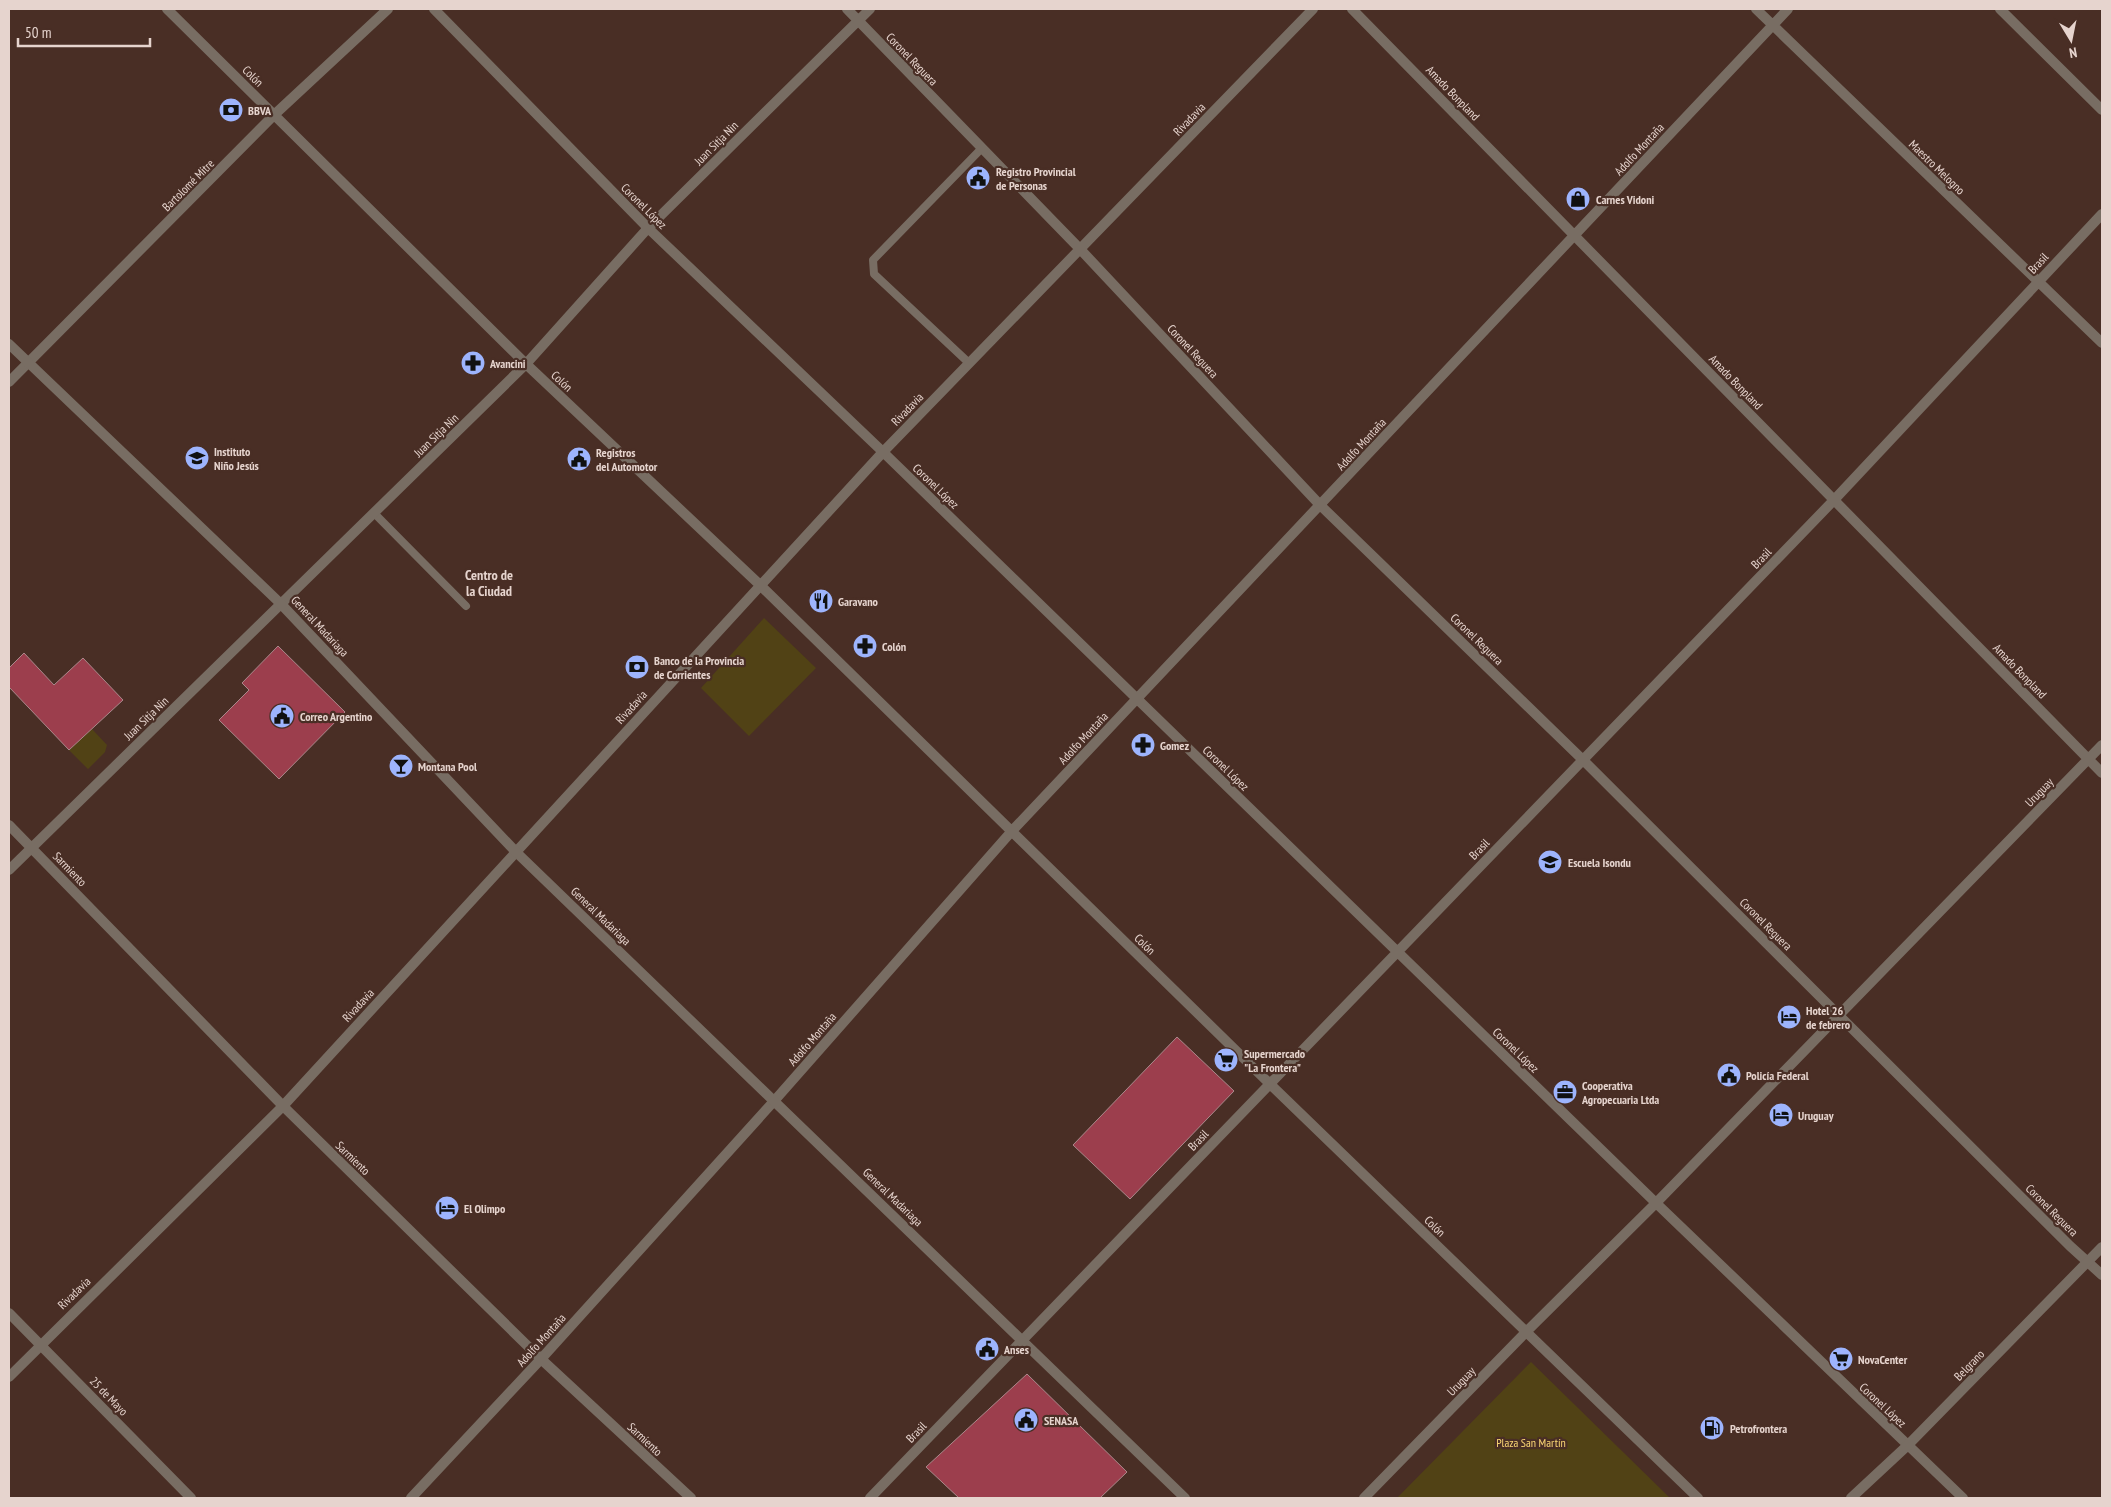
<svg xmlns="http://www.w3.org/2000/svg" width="2111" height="1507" font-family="'PT Sans Narrow',sans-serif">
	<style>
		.green { fill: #514215 }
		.building { fill: #9c3e4d; stroke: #ab888b }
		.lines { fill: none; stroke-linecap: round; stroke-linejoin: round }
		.service { stroke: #786d63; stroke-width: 8 }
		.minor { stroke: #786d63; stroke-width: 10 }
		.tertiary { stroke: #786d63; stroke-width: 10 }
		.labels { text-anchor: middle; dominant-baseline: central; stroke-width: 4.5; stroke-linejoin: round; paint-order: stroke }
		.street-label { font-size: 12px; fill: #e6d4ce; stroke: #492e25 }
		.poi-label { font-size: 12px; font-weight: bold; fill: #e6d4ce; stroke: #492e25; text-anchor: start }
		.park-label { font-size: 12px; fill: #fbd774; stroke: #492e25 }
		.neighbourhood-label { font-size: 14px; font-weight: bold; fill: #e6d4ce; stroke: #492e25 }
	</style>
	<rect width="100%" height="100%" fill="#492e25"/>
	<!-- green -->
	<path class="green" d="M 764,618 L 816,668 L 749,736 L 701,688 Z
		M 92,729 L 107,745 L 105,752 L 88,769 L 69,750 Z
		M 1531,1362 L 1670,1498 L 1397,1498 Z"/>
	<!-- building -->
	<path class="building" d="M 278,646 L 345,712 L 279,779 L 219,720 L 249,690 L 242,683 Z
		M 24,653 L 54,685 L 83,658 L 123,700 L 69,750 L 9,687 L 9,668 Z
		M 1177,1037 L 1234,1091 L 1130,1199 L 1073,1145 Z
		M 1027,1374 L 1127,1472 L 1100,1498 L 959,1498 L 926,1467 Z"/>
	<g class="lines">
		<!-- service -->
		<path class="service" d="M 969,363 L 874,274 L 873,260 L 982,148
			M 374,513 L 466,606"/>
		<!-- minor -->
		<path class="minor" d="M 167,9 L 526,364 L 760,585 L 1270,1084 L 1698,1498
			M 434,9 L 648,228 L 883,452 L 1656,1203 L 1963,1498
			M 847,9 L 1080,249 L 1320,505 L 1583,760 L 2070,1246 L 2102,1275
			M 1352,9 L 2102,773
			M 1756,9 L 2102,343
			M 2000,9 L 2102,110
			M 9,382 L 274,115 L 388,9
			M 9,825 L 283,1106 L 541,1359 L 691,1498
			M 9,870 L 526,364 L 648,228 L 870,9
			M 9,1313 L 191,1498
			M 9,1377 L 283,1106 L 883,452 L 1313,9
			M 411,1498 L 541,1359 L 775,1100 L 1011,832 L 1788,9
			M 870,1498 L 1834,500 L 2102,214
			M 1364,1498 L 1527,1331 L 1656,1203 L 2102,745"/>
		<!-- tertiary -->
		<path class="tertiary" d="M 9,344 L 281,604 L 516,852 L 1185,1498
			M 1851,1498 L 1908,1445 L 2102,1247"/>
	</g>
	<!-- icons -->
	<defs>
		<symbol id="bank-disc" viewBox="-11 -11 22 22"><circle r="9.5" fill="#9db4fd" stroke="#492e25"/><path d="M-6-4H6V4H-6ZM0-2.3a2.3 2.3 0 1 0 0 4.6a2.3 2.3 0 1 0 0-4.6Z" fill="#111"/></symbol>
		<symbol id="civic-disc" viewBox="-11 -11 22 22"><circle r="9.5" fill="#9db4fd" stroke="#492e25"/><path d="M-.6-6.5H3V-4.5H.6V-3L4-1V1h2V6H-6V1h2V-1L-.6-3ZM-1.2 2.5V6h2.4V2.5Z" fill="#111"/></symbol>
		<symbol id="shop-disc" viewBox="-11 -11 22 22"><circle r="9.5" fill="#9db4fd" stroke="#492e25"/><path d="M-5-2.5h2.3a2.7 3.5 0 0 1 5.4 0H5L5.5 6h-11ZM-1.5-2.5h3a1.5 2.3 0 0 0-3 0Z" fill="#111"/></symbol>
		<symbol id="pharmacy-disc" viewBox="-11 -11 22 22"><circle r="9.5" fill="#9db4fd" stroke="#492e25"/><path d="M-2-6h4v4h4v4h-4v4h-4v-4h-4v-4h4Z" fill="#111"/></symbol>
		<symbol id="school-disc" viewBox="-11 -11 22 22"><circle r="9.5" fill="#9db4fd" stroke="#492e25"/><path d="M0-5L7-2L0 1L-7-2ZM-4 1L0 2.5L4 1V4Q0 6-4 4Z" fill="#111"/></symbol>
		<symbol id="restaurant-disc" viewBox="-11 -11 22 22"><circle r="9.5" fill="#9db4fd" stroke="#492e25"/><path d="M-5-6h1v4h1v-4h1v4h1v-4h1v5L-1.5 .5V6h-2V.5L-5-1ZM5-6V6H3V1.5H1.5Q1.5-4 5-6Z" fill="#111"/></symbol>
		<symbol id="bar-disc" viewBox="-11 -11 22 22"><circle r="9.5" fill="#9db4fd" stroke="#492e25"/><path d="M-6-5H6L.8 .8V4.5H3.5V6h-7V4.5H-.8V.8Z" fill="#111"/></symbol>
		<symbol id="hotel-disc" viewBox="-11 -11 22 22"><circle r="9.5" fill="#9db4fd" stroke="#492e25"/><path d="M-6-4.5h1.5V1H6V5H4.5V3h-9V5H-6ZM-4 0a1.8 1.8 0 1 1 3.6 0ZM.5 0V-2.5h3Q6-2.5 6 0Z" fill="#111"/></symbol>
		<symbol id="supermarket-disc" viewBox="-11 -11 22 22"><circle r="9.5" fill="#9db4fd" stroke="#492e25"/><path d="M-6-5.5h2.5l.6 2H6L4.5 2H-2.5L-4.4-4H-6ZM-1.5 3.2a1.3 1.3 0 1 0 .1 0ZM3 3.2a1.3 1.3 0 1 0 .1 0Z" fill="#111"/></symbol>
		<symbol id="office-disc" viewBox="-11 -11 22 22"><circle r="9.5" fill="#9db4fd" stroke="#492e25"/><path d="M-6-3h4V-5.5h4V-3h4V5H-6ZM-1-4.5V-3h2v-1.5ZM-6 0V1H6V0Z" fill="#111"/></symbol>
		<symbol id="fuel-disc" viewBox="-11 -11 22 22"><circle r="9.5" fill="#9db4fd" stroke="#492e25"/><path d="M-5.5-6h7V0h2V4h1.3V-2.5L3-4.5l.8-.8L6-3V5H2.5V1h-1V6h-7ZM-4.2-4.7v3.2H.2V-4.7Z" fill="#111"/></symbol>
	</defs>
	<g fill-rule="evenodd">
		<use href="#bank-disc" x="217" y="96" width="28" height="28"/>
		<use href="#civic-disc" x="964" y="164" width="28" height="28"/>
		<use href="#shop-disc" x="1564" y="185" width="28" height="28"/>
		<use href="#pharmacy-disc" x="459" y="349" width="28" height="28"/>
		<use href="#school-disc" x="183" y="444" width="28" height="28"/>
		<use href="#civic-disc" x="565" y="445" width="28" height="28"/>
		<use href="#restaurant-disc" x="807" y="587" width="28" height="28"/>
		<use href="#pharmacy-disc" x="851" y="632" width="28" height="28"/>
		<use href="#bank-disc" x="623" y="653" width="28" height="28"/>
		<use href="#civic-disc" x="268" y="702" width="28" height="28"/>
		<use href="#pharmacy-disc" x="1129" y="731" width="28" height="28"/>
		<use href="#bar-disc" x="387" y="752" width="28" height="28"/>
		<use href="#school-disc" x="1536" y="848" width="28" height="28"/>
		<use href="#hotel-disc" x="1775" y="1003" width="28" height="28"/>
		<use href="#supermarket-disc" x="1212" y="1046" width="28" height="28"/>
		<use href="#civic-disc" x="1715" y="1061" width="28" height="28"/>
		<use href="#office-disc" x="1551" y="1078" width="28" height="28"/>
		<use href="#hotel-disc" x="1767" y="1101" width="28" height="28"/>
		<use href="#hotel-disc" x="433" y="1194" width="28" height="28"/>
		<use href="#civic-disc" x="973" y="1335" width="28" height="28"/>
		<use href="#supermarket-disc" x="1827" y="1345" width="28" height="28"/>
		<use href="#civic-disc" x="1012" y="1406" width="28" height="28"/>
		<use href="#fuel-disc" x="1698" y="1414" width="28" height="28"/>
	</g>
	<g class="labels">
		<!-- street labels -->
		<g class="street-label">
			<text transform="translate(912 59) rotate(46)">Coronel Reguera</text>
			<text transform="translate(253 76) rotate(45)">Colón</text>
			<text transform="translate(1453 93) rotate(46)">Amado Bonpland</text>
			<text transform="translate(1189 119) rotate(-46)">Rivadavia</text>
			<text transform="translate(716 143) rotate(-45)">Juan Sitja Nin</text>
			<text transform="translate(1639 149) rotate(-47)">Adolfo Montaña</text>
			<text transform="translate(1937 167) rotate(44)">Maestro Melogno</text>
			<text transform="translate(188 185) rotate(-45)">Bartolomé Mitre</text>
			<text transform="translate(644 206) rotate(45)">Coronel López</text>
			<text transform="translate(2038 263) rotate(-47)">Brasil</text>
			<text transform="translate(1193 351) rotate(47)">Coronel Reguera</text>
			<text transform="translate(562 381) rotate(43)">Colón</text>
			<text transform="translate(1736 382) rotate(46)">Amado Bonpland</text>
			<text transform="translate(907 409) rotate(-46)">Rivadavia</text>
			<text transform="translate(436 435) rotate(-44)">Juan Sitja Nin</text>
			<text transform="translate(1361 444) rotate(-47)">Adolfo Montaña</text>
			<text transform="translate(936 486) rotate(44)">Coronel López</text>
			<text transform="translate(1761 558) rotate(-46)">Brasil</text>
			<text transform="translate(320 626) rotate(47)">General Madariaga</text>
			<text transform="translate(1477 639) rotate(44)">Coronel Reguera</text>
			<text transform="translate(2020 671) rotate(46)">Amado Bonpland</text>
			<text transform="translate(631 707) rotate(-48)">Rivadavia</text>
			<text transform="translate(146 718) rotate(-44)">Juan Sitja Nin</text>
			<text transform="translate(1083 738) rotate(-47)">Adolfo Montaña</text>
			<text transform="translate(1226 768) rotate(44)">Coronel López</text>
			<text transform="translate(2039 792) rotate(-46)">Uruguay</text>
			<text transform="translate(1479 849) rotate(-46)">Brasil</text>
			<text transform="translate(70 869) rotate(46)">Sarmiento</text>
			<text transform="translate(601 916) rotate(44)">General Madariaga</text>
			<text transform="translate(1766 924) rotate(45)">Coronel Reguera</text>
			<text transform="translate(1145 944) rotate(44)">Colón</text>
			<text transform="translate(358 1005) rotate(-47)">Rivadavia</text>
			<text transform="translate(812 1039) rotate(-49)">Adolfo Montaña</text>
			<text transform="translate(1516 1050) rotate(44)">Coronel López</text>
			<text transform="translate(1198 1140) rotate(-46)">Brasil</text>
			<text transform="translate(353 1158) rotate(44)">Sarmiento</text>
			<text transform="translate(893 1197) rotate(44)">General Madariaga</text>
			<text transform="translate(2052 1210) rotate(45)">Coronel Reguera</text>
			<text transform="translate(1435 1226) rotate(44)">Colón</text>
			<text transform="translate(74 1293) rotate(-44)">Rivadavia</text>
			<text transform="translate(541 1340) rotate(-48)">Adolfo Montaña</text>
			<text transform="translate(1969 1365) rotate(-46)">Belgrano</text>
			<text transform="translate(1461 1381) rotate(-46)">Uruguay</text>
			<text transform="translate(109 1396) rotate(46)">25 de Mayo</text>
			<text transform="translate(1883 1405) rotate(43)">Coronel López</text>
			<text transform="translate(916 1432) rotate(-46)">Brasil</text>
			<text transform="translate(645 1439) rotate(43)">Sarmiento</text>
		</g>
		<!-- poi labels -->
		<g class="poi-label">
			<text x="248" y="110">BBVA</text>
			<text x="996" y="171">Registro Provincial<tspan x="996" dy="14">de Personas</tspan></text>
			<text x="1596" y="199">Carnes Vidoni</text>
			<text x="490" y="363">Avancini</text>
			<text x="214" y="451">Instituto<tspan x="214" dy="14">Niño Jesús</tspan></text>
			<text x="596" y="452">Registros<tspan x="596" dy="14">del Automotor</tspan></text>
			<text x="838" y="601">Garavano</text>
			<text x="882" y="646">Colón</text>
			<text x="654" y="660">Banco de la Provincia<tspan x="654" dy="14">de Corrientes</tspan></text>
			<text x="300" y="716">Correo Argentino</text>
			<text x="1160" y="745">Gomez</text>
			<text x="418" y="766">Montana Pool</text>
			<text x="1568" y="862">Escuela Isondu</text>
			<text x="1806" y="1010">Hotel 26<tspan x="1806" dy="14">de febrero</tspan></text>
			<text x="1244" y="1053">Supermercado<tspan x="1244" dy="14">"La Frontera"</tspan></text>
			<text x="1746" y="1075">Policía Federal</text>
			<text x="1582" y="1085">Cooperativa<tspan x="1582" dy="14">Agropecuaria Ltda</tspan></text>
			<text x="1798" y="1115">Uruguay</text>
			<text x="464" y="1208">El Olimpo</text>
			<text x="1004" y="1349">Anses</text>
			<text x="1858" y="1359">NovaCenter</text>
			<text x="1044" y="1420">SENASA</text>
			<text x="1730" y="1428">Petrofrontera</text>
		</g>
		<!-- park labels -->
		<g class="park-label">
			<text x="1531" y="1442">Plaza San Martín</text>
		</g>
		<!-- neighbourhood labels -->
		<g class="neighbourhood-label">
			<text x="489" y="575">Centro de<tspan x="489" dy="16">la Ciudad</tspan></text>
		</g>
	</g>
	<!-- border -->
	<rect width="2111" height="1507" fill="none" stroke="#e6d4ce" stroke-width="20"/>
	<!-- north arrow -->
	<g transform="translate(2071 40) rotate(170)" stroke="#492e25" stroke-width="4" paint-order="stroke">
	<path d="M0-4L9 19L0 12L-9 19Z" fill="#e6d4ce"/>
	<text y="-8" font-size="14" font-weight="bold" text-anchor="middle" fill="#e6d4ce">N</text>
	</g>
	<!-- scale -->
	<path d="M18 38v8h132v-8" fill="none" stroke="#e6d4ce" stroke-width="2.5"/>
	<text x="25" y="38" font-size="15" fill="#e6d4ce" stroke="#492e25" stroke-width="4" paint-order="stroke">50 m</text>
</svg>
